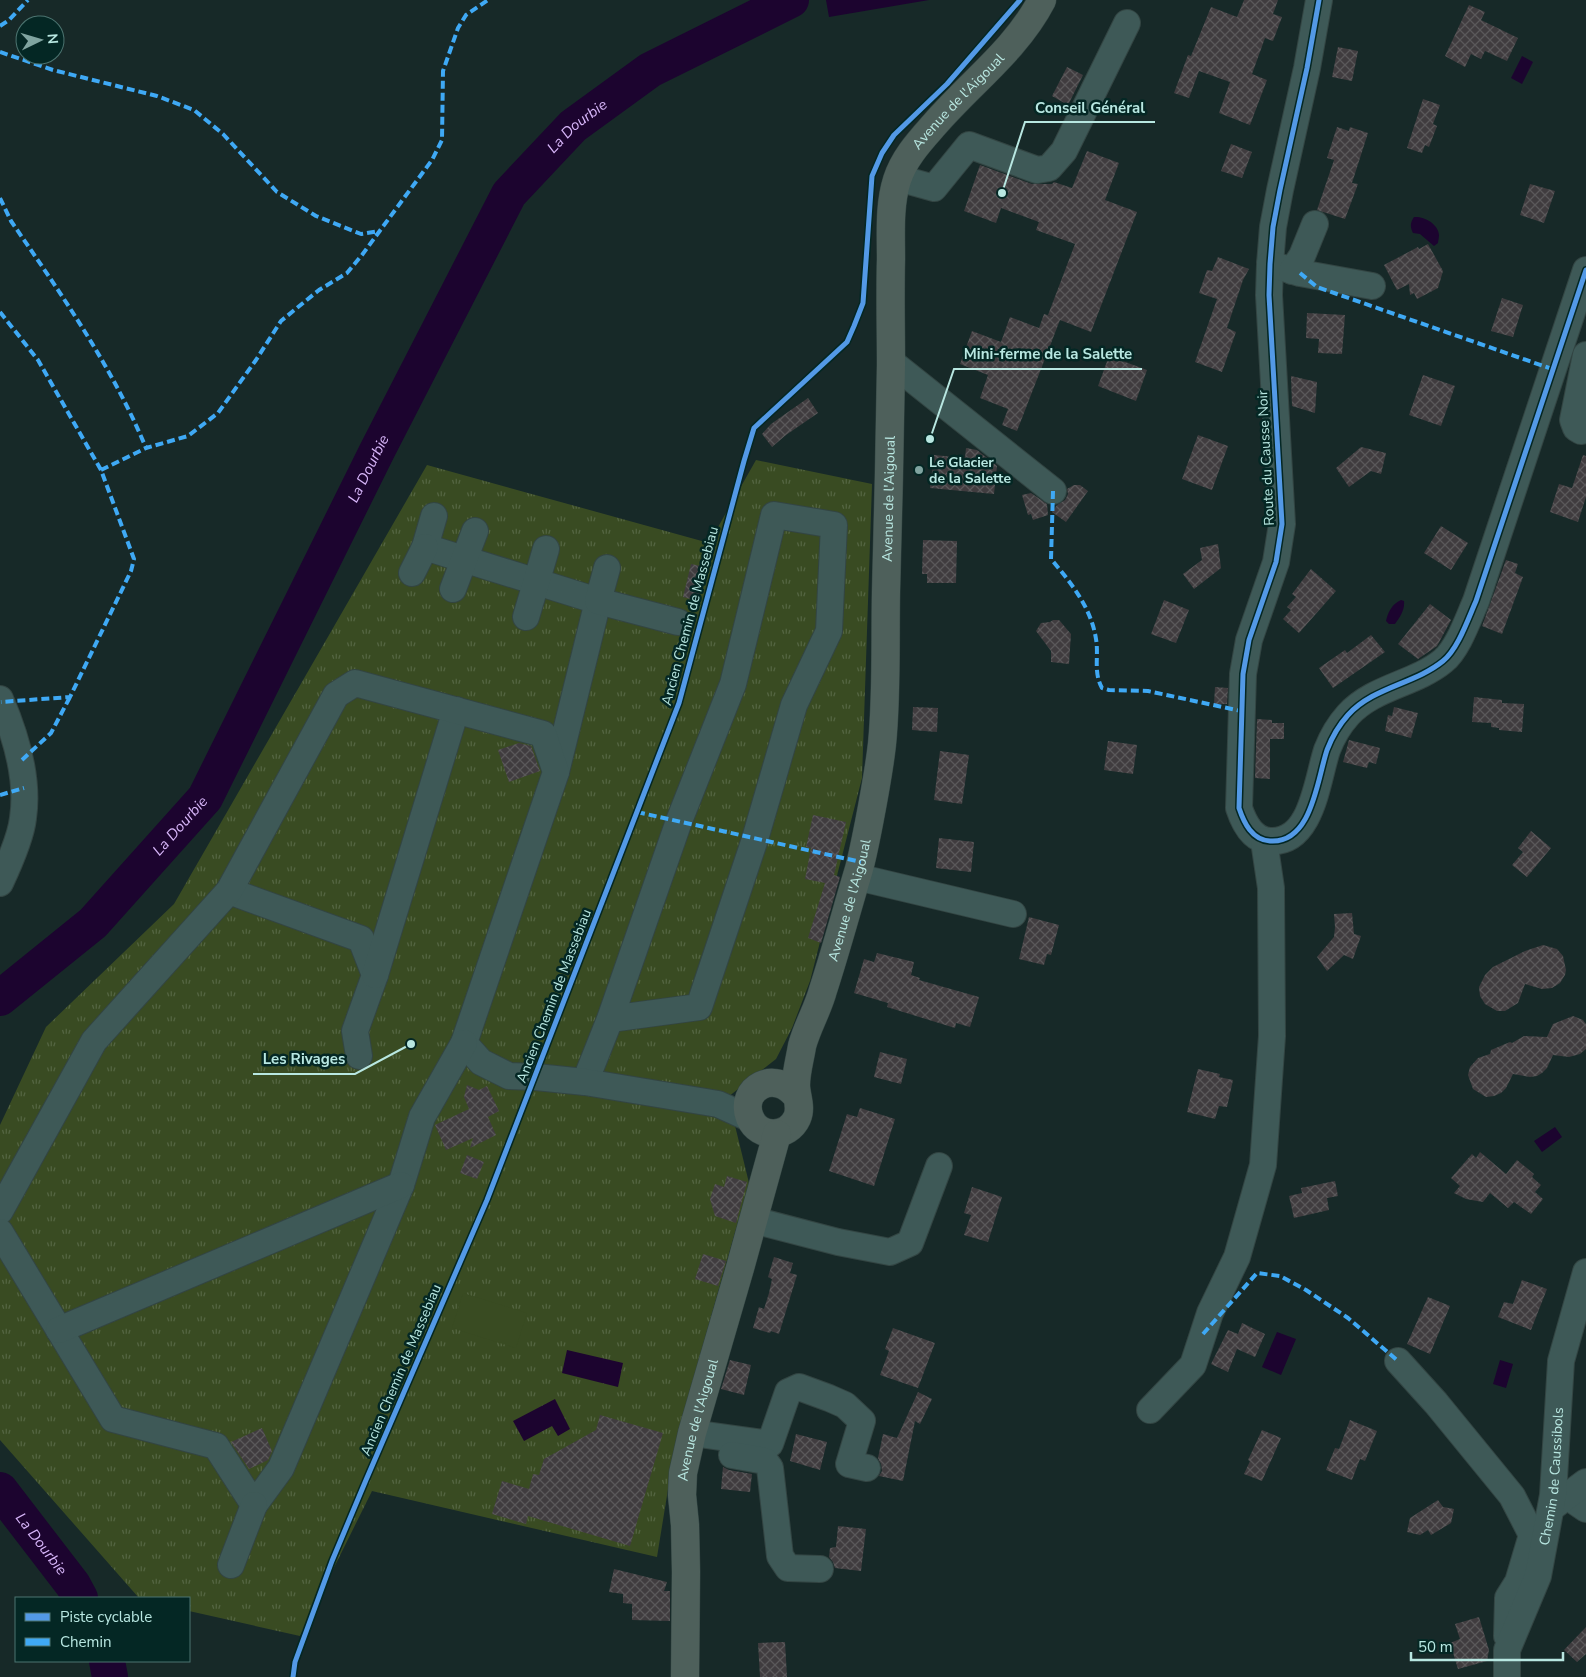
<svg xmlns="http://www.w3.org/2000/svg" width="1586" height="1677" font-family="'Nunito Sans',sans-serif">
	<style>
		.grass { fill: url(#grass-tufts) }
		.pitch { fill: #394b22 }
		.water { fill: #1c042f }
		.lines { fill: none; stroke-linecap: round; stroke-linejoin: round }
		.river { stroke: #1c042f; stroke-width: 36 }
		.building { fill: url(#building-cross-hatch) }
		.minor-casing { stroke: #334543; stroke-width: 28 }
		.major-casing { stroke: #334543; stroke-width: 29 }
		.minor { stroke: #3e5957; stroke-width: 26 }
		.major { stroke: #4e605b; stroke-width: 28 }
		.quiet { stroke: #3fa9f5; stroke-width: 4; stroke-dasharray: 8 4; stroke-linecap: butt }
		.cycleway-casing { stroke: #042724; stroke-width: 8 }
		.cycleway { stroke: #5399e6; stroke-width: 5 }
		.poi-dot { fill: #80a4a0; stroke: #042724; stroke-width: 2 }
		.labels { text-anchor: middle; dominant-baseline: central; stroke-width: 5; stroke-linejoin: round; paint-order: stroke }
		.street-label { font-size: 14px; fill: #b8e7e1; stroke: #042724 }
		.poi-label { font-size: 14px; font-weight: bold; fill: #b8e7e1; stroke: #042724; text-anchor: start }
		.water-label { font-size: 15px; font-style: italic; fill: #d7b6f9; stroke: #042724 }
		.leader { fill: none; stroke: #b8e7e1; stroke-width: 2 }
		.callout-dot { fill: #b8e7e1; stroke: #042724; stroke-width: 2 }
		.callout-label { font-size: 15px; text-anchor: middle; font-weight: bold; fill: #b8e7e1; stroke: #042724; stroke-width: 5; stroke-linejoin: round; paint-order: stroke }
	</style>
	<defs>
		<pattern id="grass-tufts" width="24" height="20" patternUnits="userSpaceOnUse" patternTransform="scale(1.25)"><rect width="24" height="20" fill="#394b22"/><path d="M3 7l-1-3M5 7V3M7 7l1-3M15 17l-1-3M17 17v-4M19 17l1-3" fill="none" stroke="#546542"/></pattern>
		<pattern id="building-cross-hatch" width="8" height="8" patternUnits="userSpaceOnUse" patternTransform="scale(1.25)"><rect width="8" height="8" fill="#403c3f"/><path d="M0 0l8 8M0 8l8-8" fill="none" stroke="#5a585a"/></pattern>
	</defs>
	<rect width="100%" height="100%" fill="#172928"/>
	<!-- grass -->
	<path class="grass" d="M 756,460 L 872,484 L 862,778 L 810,981 L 792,1028 L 776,1059 L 728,1097 L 749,1183 L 676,1440 L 657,1557 L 372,1491 L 300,1636 L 189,1611 L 189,1598 L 139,1598 L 0,1440 L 0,1125 L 46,1027 L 174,904 L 427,465 L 709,543 Z"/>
	<!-- pitch -->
	<path class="pitch" d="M 463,1293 L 527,1313 L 516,1348 L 452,1328 Z"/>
	<!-- water -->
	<path class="water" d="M 826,0 L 929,0 L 829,17 Z
		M 1522,56 L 1533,62 L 1522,84 L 1511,78 Z
		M 1414,217 C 1423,216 1438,223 1439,235 C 1439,238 1438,241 1438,243 L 1434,246 L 1420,234 L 1413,233 C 1410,227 1410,223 1414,217 Z
		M 1401,600 L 1404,601 C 1405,610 1400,617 1395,624 L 1389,624 L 1386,621 C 1388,612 1392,604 1401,600 Z
		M 1555,1127 L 1562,1137 L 1542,1152 L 1534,1141 Z
		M 1277,1332 L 1296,1339 L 1281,1375 L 1262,1367 Z
		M 567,1350 L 623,1363 L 618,1387 L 562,1373 Z
		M 1500,1360 L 1513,1364 L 1506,1388 L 1493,1384 Z
		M 555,1399 L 570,1429 L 558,1436 L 552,1426 L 524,1441 L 513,1421 Z"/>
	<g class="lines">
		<!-- river -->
		<g class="river">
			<path id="s1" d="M 0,998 L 93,923 L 205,798 L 377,451 L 509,194 L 573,126 L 650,70 L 791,0"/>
			<path id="s2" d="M 0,1490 L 73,1585 L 80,1598"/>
			<path d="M 107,1661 L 110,1677"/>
		</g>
	</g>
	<!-- building -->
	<path class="building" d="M 1244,0 L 1278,0 L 1273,14 L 1282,17 L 1273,41 L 1265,38 L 1252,74 L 1267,80 L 1250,125 L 1219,113 L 1230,82 L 1199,71 L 1189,98 L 1174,93 L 1188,55 L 1191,56 L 1211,7 L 1237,17 Z
		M 1469,5 L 1485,12 L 1481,20 L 1518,38 L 1507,61 L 1485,51 L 1481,59 L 1471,54 L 1465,67 L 1445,56 Z
		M 1338,47 L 1358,51 L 1352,81 L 1332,77 Z
		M 1067,67 L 1083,75 L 1068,105 L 1052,96 Z
		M 1423,99 L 1440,105 L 1433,124 L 1437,126 L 1429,147 L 1425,145 L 1422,153 L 1407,148 Z
		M 1337,127 L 1349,131 L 1350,127 L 1368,133 L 1352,183 L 1358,184 L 1345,219 L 1317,210 L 1334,160 L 1327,158 Z
		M 1231,144 L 1252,152 L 1242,178 L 1221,171 Z
		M 1087,151 L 1119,163 L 1105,200 L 1137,212 L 1091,332 L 1060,320 L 1017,431 L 1002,425 L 1008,409 L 980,398 L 988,375 L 960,364 L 972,331 L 1001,342 L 1010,317 L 1039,328 L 1044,314 L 1059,319 L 1048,315 L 1075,244 L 1036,230 L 1039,222 L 1001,208 L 996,223 L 964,211 L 980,165 L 1032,184 L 1052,184 L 1054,182 L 1072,188 Z
		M 1530,184 L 1555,191 L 1544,223 L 1520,215 Z
		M 1428,244 L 1443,271 L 1438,288 L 1417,299 L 1414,293 L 1410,295 L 1409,284 L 1397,290 L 1384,265 L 1418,247 L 1419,249 Z
		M 1218,257 L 1249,269 L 1243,280 L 1227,328 L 1236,332 L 1222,372 L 1195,362 L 1217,299 L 1199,293 L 1207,270 L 1212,271 Z
		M 1502,298 L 1523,305 L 1513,337 L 1491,331 Z
		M 1307,313 L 1345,315 L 1342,354 L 1318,353 L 1319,339 L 1306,338 Z
		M 1109,356 L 1147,370 L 1136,401 L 1098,386 Z
		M 1423,375 L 1455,386 L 1441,426 L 1409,415 Z
		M 1291,376 L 1317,382 L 1315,413 L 1292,406 Z
		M 808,398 L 818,413 L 786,435 L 772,447 L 762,434 L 771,424 Z
		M 1198,435 L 1228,446 L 1212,490 L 1182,479 Z
		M 1361,447 L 1386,453 L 1381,474 L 1371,471 L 1349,487 L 1336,468 Z
		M 966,448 L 977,450 L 997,466 L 994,494 L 930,488 L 934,455 L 965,458 Z
		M 1583,455 L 1586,456 L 1586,497 L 1578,522 L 1550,512 L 1559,484 L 1572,488 Z
		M 1074,485 L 1080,485 L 1088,491 L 1066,522 L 1052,512 L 1057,505 L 1065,500 L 1068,494 L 1067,489 Z
		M 1031,493 L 1047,504 L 1048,515 L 1033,520 L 1031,514 L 1028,515 L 1022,495 Z
		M 1441,526 L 1468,543 L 1451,570 L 1424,553 Z
		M 923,540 L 957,541 L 956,583 L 927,583 L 927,574 L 922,574 Z
		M 1218,544 L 1221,568 L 1194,589 L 1183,574 L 1202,560 L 1200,548 Z
		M 1506,560 L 1518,564 L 1515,573 L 1523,577 L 1502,634 L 1482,626 Z
		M 691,564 L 706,567 L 698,601 L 683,597 Z
		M 1311,569 L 1336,591 L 1299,633 L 1283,619 L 1291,610 L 1287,607 L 1296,597 L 1292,594 Z
		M 1164,600 L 1189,610 L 1176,643 L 1151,634 Z
		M 1430,604 L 1451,620 L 1437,646 L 1418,659 L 1398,644 Z
		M 1053,620 L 1059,620 L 1071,634 L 1069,664 L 1051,662 L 1051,651 L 1036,631 L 1041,623 L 1050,622 Z
		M 1371,635 L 1385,652 L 1333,688 L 1319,668 L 1345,650 L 1347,653 Z
		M 1215,687 L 1228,688 L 1227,704 L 1214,704 Z
		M 1474,697 L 1502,700 L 1502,703 L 1524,704 L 1522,732 L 1499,730 L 1499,728 L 1491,727 L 1491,723 L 1472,722 Z
		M 913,707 L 938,708 L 937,732 L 912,730 Z
		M 1394,707 L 1418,713 L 1411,738 L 1385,731 L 1388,715 L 1392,716 Z
		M 1257,719 L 1272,720 L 1272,723 L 1284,723 L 1284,739 L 1270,739 L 1270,779 L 1255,778 Z
		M 1349,740 L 1380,748 L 1376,764 L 1369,762 L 1367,768 L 1343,762 Z
		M 1108,741 L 1137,745 L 1133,774 L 1104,770 Z
		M 519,743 L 531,746 L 540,771 L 509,782 L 498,750 Z
		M 940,751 L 969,755 L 962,804 L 934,800 Z
		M 813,815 L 846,822 L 834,875 L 840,877 L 821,943 L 808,938 L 825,883 L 805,879 L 811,848 L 806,847 Z
		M 1531,831 L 1551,848 L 1527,877 L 1512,865 L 1523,852 L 1518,848 Z
		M 939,838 L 974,842 L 971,872 L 936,868 Z
		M 1352,913 L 1354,934 L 1361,936 L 1353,959 L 1344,955 L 1327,971 L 1317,957 L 1334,937 L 1335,927 L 1334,914 Z
		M 1029,917 L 1059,925 L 1051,955 L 1047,954 L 1044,965 L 1019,959 Z
		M 1543,945 L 1557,949 L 1563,956 L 1566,970 L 1565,975 L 1560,983 L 1552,988 L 1542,989 L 1525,984 L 1518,1003 L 1505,1011 L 1497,1011 L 1485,1004 L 1480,996 L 1479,987 L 1485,975 L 1493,967 L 1525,951 Z
		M 877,953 L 914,962 L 911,975 L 920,978 L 919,980 L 979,997 L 970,1027 L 956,1023 L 955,1028 L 887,1007 L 888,1003 L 854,993 L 864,959 L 874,962 Z
		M 1573,1016 L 1583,1020 L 1586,1024 L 1586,1049 L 1580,1054 L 1569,1057 L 1553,1055 L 1547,1068 L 1542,1073 L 1537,1076 L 1530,1077 L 1513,1074 L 1506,1088 L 1501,1093 L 1494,1096 L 1486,1097 L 1473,1089 L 1468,1075 L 1470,1067 L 1478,1058 L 1490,1054 L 1491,1050 L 1510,1042 L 1512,1043 L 1524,1036 L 1547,1037 L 1553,1024 Z
		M 880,1052 L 907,1059 L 901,1084 L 874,1077 Z
		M 1198,1069 L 1220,1074 L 1219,1077 L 1233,1080 L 1227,1107 L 1219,1106 L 1215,1119 L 1187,1112 Z
		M 467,1085 L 479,1090 L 487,1086 L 499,1111 L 488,1117 L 496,1135 L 470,1148 L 473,1138 L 446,1150 L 435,1125 L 469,1109 L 464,1097 Z
		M 860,1108 L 895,1119 L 874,1186 L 829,1171 L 847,1114 L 857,1117 Z
		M 1480,1152 L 1506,1174 L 1517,1160 L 1534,1174 L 1532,1177 L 1541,1185 L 1535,1192 L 1543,1199 L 1531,1214 L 1514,1202 L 1508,1208 L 1490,1193 L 1483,1202 L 1466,1199 L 1454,1193 L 1460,1186 L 1451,1178 L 1472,1154 L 1476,1158 Z
		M 467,1155 L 484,1162 L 477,1179 L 460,1173 Z
		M 727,1176 L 747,1182 L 736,1223 L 715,1216 L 710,1199 L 715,1184 L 724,1187 Z
		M 1335,1181 L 1338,1196 L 1327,1198 L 1329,1210 L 1294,1218 L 1289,1196 L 1302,1193 L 1301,1188 Z
		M 972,1187 L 1002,1197 L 988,1242 L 964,1235 L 971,1215 L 964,1213 Z
		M 703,1254 L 726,1261 L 718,1286 L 695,1279 Z
		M 774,1257 L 793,1263 L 790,1273 L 797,1275 L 779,1334 L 771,1331 L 770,1333 L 753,1328 L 759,1307 L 764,1309 L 769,1293 L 772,1279 L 768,1277 Z
		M 1522,1280 L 1547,1289 L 1531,1330 L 1498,1317 L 1504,1302 L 1513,1304 Z
		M 1428,1297 L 1450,1306 L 1430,1354 L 1407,1344 Z
		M 1242,1323 L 1265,1334 L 1255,1357 L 1237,1349 L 1228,1372 L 1211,1364 L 1228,1330 L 1238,1334 Z
		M 893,1328 L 935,1343 L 918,1388 L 880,1375 L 889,1351 L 885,1349 Z
		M 730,1360 L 751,1365 L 744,1395 L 721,1389 Z
		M 918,1392 L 932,1399 L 920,1424 L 915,1421 L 903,1481 L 879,1476 L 882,1471 L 881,1464 L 878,1458 L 883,1434 L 897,1438 Z
		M 600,1415 L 663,1433 L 630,1546 L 528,1516 L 526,1524 L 492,1514 L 502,1481 L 529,1489 L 533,1474 L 539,1475 L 544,1459 L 596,1430 Z
		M 1350,1420 L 1377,1431 L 1365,1461 L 1360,1459 L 1352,1480 L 1326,1470 L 1335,1448 L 1339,1449 Z
		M 262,1428 L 272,1451 L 268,1460 L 249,1469 L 231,1442 Z
		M 1262,1430 L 1281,1438 L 1262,1481 L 1244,1474 L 1250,1461 L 1248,1460 Z
		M 796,1434 L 827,1442 L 820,1470 L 790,1461 Z
		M 723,1467 L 729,1470 L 752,1474 L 750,1492 L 721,1489 Z
		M 1438,1500 L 1443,1507 L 1454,1509 L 1451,1523 L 1431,1535 L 1428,1530 L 1420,1535 L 1407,1532 L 1410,1518 Z
		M 838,1526 L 866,1529 L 861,1571 L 835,1568 L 833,1562 L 829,1557 L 830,1548 L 836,1547 Z
		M 614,1569 L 667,1582 L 664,1591 L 670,1591 L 670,1621 L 632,1620 L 632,1604 L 623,1603 L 623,1594 L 609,1592 Z
		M 1479,1617 L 1489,1650 L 1487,1661 L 1458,1669 L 1450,1643 L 1460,1639 L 1455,1624 Z
		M 1586,1627 L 1586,1654 L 1577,1662 L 1564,1650 Z
		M 785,1642 L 787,1677 L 760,1677 L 758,1643 Z"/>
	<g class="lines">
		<defs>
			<g id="minor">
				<path d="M 1319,0 L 1307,68 L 1280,190 L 1273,227 L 1270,264 L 1269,295 L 1282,524 L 1276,562 L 1249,640 L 1243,674 L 1239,808 C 1244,823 1252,840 1270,841 C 1312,844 1317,780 1327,750 C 1332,737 1339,725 1348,715 C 1373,687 1415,684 1443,661 C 1458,649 1468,619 1476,601 L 1586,270"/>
				<path d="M 898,178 L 934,188 L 969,145 L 1037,170 L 1049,168 L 1064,151 L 1127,23"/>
				<path d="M 1270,264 L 1300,273 L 1372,286"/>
				<path d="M 1292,271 L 1302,256 L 1315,224"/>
				<path d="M 1586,355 L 1573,420 L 1576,428 L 1581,431 L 1586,430"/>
				<path d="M 891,362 L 1053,491"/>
				<path d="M 434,516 L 425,547 L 598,601 L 556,772"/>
				<path d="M 607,568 L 598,601 L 678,622"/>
				<path d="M 412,573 L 425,547"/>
				<path d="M 453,589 L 475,531"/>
				<path d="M 526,617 L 546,549"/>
				<path d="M 0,699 C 16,736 29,778 23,818 C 21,837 8,866 0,883"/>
				<path d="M 857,877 L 1013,914"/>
				<path d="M 229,891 L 361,939 L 375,975 L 355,1031 L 359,1056"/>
				<path d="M 375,975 L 456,710"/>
				<path d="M 585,1082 L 610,1019 L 679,821 L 733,684 L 774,515 L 834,525 L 829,631 L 794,705 L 755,839 L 699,1007 L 610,1019"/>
				<path d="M 0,1211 L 94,1041 L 229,891 L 336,695 L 355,683 L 543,734 L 556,772 L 464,1043 L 481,1062 L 509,1076 L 536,1077 L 585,1082 L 718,1104 L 751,1119"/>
				<path d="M 753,1220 L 838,1242 L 890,1252 L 910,1243 L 939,1166"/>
				<path d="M 0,1232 L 113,1419 L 216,1446 L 254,1505 L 281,1468 L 401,1185 L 422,1117 L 464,1043"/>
				<path d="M 59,1330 L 401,1185"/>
				<path d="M 1398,1361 L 1436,1403 L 1512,1496 L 1532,1535 L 1518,1582 L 1508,1598 L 1507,1636"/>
				<path d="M 1150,1410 L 1193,1365 L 1210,1313 L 1237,1257 L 1263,1165 L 1272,1036 L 1271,888 L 1264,841"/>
				<path d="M 692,1433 L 770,1444 L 788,1392 L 799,1387 L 829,1398 L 845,1405 L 862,1421 L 849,1464 L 867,1468"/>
				<path d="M 732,1455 L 765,1461 L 770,1468 L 780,1556 L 788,1568 L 820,1569"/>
				<path d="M 1567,1496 L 1586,1509"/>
				<path d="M 1551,1508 L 1586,1482"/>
				<path d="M 231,1565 L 254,1505"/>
				<path id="s3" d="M 1507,1677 L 1507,1650 L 1538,1576 L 1553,1495 L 1561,1361 L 1586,1272"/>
			</g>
			<g id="major">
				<path id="s4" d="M 797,1097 C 776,1068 738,1088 750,1118 C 759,1139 788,1138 797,1118 C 802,1107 796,1096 796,1085 C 796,1072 800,1059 802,1046 C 807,1027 818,1009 823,990 C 836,950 847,909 859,869 C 863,854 866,838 869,823 C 874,797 879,771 882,744 C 887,694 885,642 886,592 C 888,516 890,441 891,365 C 891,330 890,294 891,259 C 891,233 889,205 897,180 C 904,158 919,142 934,125 C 970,83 1016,50 1042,0"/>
				<path id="s5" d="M 685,1677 L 686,1572 L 685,1525 L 682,1495 L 683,1473 L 692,1433 L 740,1268 L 777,1134"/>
			</g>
		</defs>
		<!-- minor casing -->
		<use href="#minor" class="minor-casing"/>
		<!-- major casing -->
		<use href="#major" class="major-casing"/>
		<!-- minor -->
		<use href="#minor" class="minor"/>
		<!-- major -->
		<use href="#major" class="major"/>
		<!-- quiet -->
		<path class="quiet" d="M 0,26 L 9,20 L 28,0
			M 0,52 L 53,70 L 157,96 L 194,110 L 223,134 L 277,192 L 316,216 L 361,234 L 380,231
			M 0,198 L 11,221 C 61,294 112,366 146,448
			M 1300,273 L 1317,287 L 1552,369
			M 0,312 L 38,360 L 101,470 L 134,559 L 131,571 L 70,697 L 1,702
			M 101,470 L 146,448 L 188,436 L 218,413 L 256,360 L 281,321 L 319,290 L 347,273 L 362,255 L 432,160 L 442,140 L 443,71 L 458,28 L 466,15 L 488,0
			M 1053,491 L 1051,559 C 1071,583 1091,607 1096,639 C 1099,656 1093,672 1102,688 L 1109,690 L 1148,691 L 1241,711
			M 22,760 L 51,733 L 70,697
			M 0,795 L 24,788
			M 637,812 L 861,862
			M 1203,1334 L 1257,1273 L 1280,1276 L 1306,1290 L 1348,1318 L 1398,1361"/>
		<defs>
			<path id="cycleway" d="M 1319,0 L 1307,68 L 1280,190 L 1273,227 L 1270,264 L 1269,295 L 1282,524 L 1276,562 L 1249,640 L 1243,674 L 1239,808 C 1244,823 1252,840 1270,841 C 1312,844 1317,780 1327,750 C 1332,737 1339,725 1348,715 C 1373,687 1415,684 1443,661 C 1458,649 1468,619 1476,601 L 1586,270
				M 293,1677 L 295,1662 L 332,1561 L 366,1480 L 487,1200 L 679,703 L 744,461 L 754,428 L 847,342 L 854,326 L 863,303 L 872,176 L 882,153 L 894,135 L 947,84 L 1020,0"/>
		</defs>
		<!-- cycleway casing -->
		<use href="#cycleway" class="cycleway-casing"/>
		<!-- cycleway -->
		<use href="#cycleway" class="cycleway"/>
	</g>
	<!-- markers -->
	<circle class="poi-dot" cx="919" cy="470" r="5"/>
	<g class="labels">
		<!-- street labels -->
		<g class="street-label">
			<text stroke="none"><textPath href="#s4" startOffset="1190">Avenue de l'Aigoual</textPath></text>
			<text transform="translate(1266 458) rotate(-93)">Route du Causse Noir</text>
			<text stroke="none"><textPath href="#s4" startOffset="770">Avenue de l'Aigoual</textPath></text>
			<text transform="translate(690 616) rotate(-75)">Ancien Chemin de Massebiau</text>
			<text stroke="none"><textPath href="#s4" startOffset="365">Avenue de l'Aigoual</textPath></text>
			<text transform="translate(554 996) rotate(-69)">Ancien Chemin de Massebiau</text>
			<text transform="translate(401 1370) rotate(-67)">Ancien Chemin de Massebiau</text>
			<text stroke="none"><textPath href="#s5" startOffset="259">Avenue de l'Aigoual</textPath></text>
			<text stroke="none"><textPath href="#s3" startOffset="208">Chemin de Caussibols</textPath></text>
		</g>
		<!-- poi labels -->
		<g class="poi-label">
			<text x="929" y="462">Le Glacier<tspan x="929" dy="16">de la Salette</tspan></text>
		</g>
		<!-- water labels -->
		<g class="water-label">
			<text stroke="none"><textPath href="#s1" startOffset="1060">La Dourbie</textPath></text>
			<text stroke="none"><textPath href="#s1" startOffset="655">La Dourbie</textPath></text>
			<text stroke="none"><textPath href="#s1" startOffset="250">La Dourbie</textPath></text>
			<text stroke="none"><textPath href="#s2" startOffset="68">La Dourbie</textPath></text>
		</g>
	</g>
	<!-- callouts -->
	<path class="leader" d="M1002 193L1025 122H1155M930 439L954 369H1142M411 1044L355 1074H253"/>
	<g class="callout-dot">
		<circle cx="1002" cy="193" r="5"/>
		<circle cx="930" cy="439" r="5"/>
		<circle cx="411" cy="1044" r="5"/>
	</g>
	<g class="callout-label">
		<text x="1090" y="113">Conseil Général</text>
		<text x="1048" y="359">Mini-ferme de la Salette</text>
		<text x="304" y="1064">Les Rivages</text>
	</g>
	<!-- legend -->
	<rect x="15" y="1597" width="175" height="65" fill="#042724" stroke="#4c7470"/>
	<rect x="25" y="1613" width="25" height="8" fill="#5399e6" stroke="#4c7470"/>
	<text x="60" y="1622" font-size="15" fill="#b8e7e1">Piste cyclable</text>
	<rect x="25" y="1638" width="25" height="8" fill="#3fa9f5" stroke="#4c7470"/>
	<text x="60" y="1647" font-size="15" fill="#b8e7e1">Chemin</text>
	<!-- north arrow -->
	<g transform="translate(40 40) rotate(85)"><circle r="24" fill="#042724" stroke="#4c7470"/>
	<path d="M0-4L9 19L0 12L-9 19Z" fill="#80a4a0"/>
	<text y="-8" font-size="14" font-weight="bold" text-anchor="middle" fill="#b8e7e1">N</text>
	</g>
	<!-- scale -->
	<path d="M1411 1652v8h152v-8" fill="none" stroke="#b8e7e1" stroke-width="2.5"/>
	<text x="1418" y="1652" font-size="15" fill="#b8e7e1" stroke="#042724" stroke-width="4" paint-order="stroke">50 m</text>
</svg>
